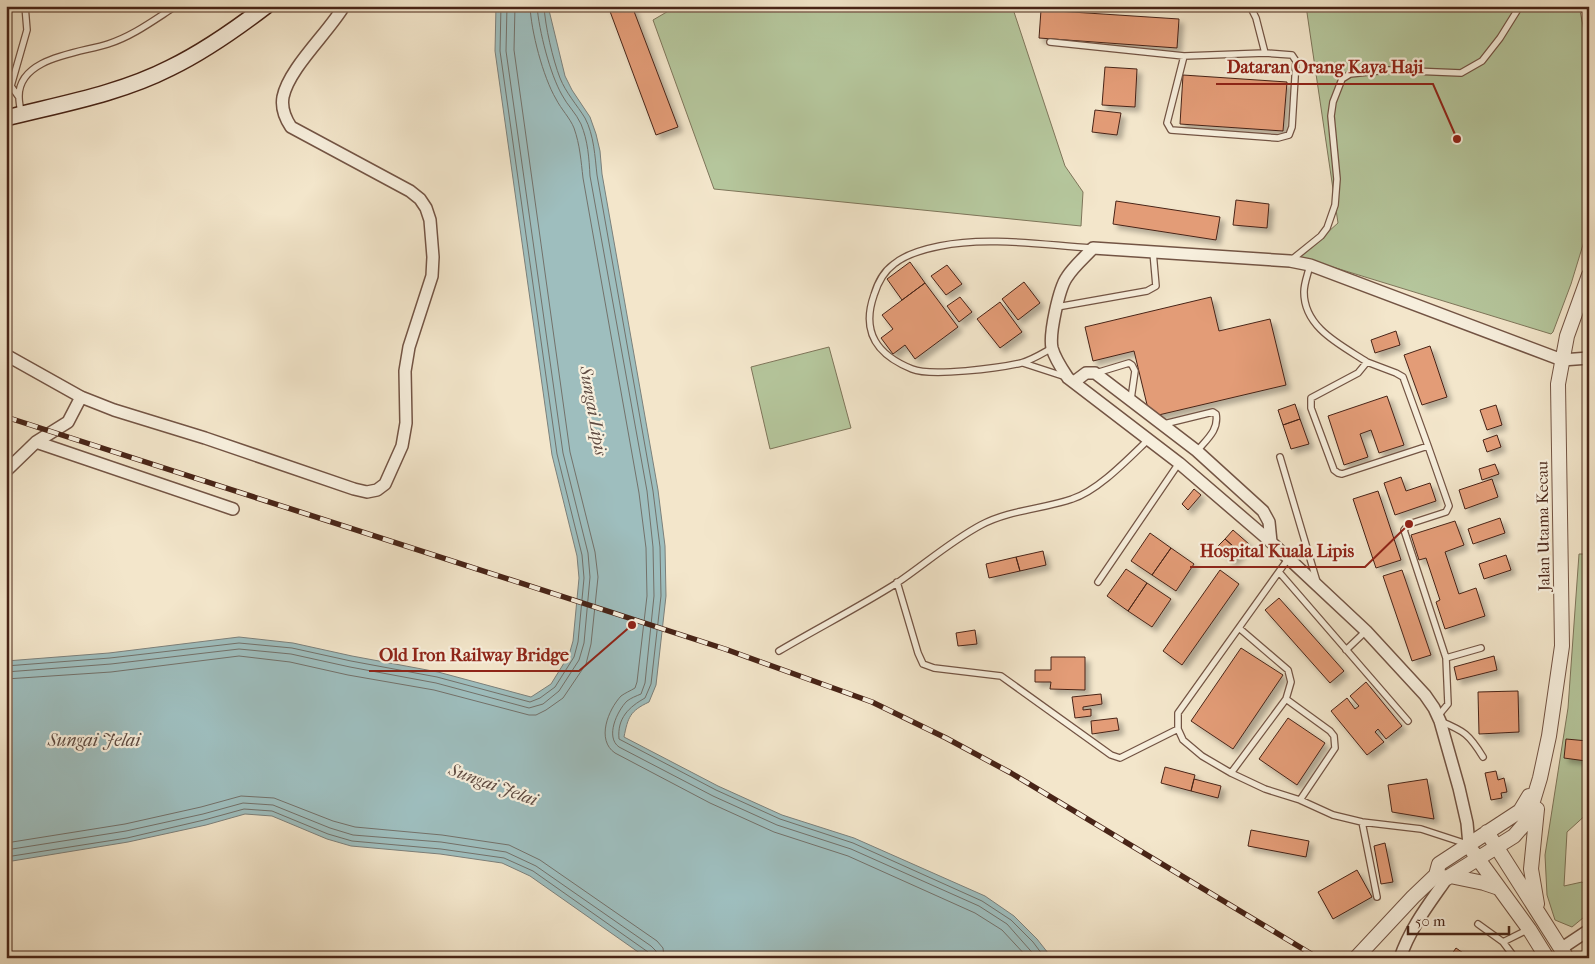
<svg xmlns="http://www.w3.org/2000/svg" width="1595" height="964" font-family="'IM FELL French Canon',serif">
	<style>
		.green { fill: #b5c69c; stroke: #7e755a }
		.water { fill: #9ebebe; stroke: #7c807b }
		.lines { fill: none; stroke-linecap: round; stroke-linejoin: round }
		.shore { stroke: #73716a; stroke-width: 1 }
		.building { fill: #e39c77; stroke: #482417; filter: url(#shadow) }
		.service-casing { stroke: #735444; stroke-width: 8 }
		.minor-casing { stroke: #735444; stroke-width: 14 }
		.tertiary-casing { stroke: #735444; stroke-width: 16 }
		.secondary-casing { stroke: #482417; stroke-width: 18 }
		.service { stroke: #f7efdd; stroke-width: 5.5 }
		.minor { stroke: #f7efdd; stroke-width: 11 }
		.tertiary { stroke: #f7efdd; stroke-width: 14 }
		.secondary { stroke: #f7efdd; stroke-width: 15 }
		.rail-casing { stroke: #482417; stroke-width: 5.5 }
		.rail { stroke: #f7efdd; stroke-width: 4; stroke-dasharray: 11; stroke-linecap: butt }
		.labels { text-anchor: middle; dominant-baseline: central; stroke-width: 4.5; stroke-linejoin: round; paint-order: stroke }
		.street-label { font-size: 16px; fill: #482417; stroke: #f7efdd }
		.water-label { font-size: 18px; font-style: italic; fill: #5e4a41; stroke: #f7efdd }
		.leader { fill: none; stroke: #8f2418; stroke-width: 2 }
		.callout-dot { fill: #8f2418; stroke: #f7efdd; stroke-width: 2 }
		.callout-label { font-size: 18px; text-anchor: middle; font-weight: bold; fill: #8f2418; stroke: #f7efdd; stroke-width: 4.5; stroke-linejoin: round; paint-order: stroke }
	</style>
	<defs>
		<filter id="shadow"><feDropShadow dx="4.5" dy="4.5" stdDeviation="2.5" flood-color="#0004"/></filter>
	</defs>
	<rect width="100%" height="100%" fill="#f3e6cb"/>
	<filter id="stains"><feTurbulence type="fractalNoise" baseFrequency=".004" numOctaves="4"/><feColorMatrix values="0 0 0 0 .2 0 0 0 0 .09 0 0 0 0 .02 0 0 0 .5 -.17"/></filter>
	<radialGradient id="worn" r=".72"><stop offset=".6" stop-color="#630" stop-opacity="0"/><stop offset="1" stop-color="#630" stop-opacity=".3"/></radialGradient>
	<!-- green -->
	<path class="green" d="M 677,6 L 1012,6 L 1065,166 L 1083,192 L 1081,226 L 714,189 L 653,20 Z
		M 1306,6 L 1579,6 L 1589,55 L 1589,225 L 1571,284 L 1553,332 L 1551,334 L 1300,257 L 1338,223 Z
		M 829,347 L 851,428 L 770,449 L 751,367 Z
		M 1579,554 L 1589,554 L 1589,812 L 1567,832 L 1564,886 L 1582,882 L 1589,888 L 1589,913 L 1572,927 L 1555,920 L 1547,895 L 1545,855 L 1568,708 Z"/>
	<!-- water -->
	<path class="water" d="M 496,6 L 548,6 L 565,76 L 572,90 L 590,117 L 596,134 L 600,151 L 602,174 L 658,490 L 665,546 L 666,596 L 656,685 L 649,702 C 630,711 628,717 624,737 L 718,786 L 782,815 L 854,838 L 985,896 L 1014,916 L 1037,939 L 1052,958 L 650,958 L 641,954 L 530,876 L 502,863 L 440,854 L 351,846 L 327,839 L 272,816 L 245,814 L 206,825 L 128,842 L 6,862 L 6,661 L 109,653 L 239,637 L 293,643 L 352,656 L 438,672 L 531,697 L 551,684 L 569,655 L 573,641 L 579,578 L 577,556 L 552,455 L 495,51 Z"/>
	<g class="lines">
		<!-- shore -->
		<path class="shore" d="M 530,6 C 531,31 543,77 556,99 C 561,109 570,118 574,128 C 580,145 581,161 583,178 L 639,493 L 646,548 L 647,596 L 637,682 L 635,688 C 630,691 625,693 621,696 C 608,710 596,740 615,753 L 710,803 L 774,832 L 848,856 L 975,913 L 1002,930 L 1028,958
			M 537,6 C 539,31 550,74 562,95 C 567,105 576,113 581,124 C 588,141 589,158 590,176 L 647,491 L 653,547 L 654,596 L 645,683 L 641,694 C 636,696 631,698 627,701 C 617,711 605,737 619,747 L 713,796 L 777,825 L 851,849 L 979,906 L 1007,924 L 1037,958
			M 544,6 C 545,26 553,60 560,78 C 566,93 577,105 585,118 C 594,135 595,157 597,175 L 653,491 L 660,547 L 661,596 L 651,684 L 645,698 C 629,707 617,718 619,739 L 716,790 L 780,819 L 853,843 L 982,901 L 1011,920 L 1033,942 L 1045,958
			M 6,666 L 110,658 L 239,643 L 292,648 L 351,661 L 437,677 L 530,702 L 540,698 L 555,687 L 574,657 L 578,642 L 584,578 L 582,555 L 557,454 L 500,51 L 501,6
			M 6,672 L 111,664 L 239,649 L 291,654 L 350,667 L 436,683 L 529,708 L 543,704 L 559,691 L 579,660 L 584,643 L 590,577 L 588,553 L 563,453 L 506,51 L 507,6
			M 6,679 L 111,672 L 239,656 L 290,662 L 348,675 L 434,690 L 529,715 L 536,715 L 546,710 L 563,698 L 586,664 L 591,644 L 598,577 L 595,552 L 570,452 L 514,50 L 515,6
			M 6,843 L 125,824 L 201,807 L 241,796 L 274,798 L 333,821 L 355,827 L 442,835 L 509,845 L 540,860 L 657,941 L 663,948 L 664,958
			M 6,850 L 126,831 L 203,814 L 243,803 L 273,805 L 330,828 L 353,835 L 441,842 L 506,852 L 536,866 L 651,946 L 656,951 L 657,958
			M 6,857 L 127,838 L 204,820 L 244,809 L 272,811 L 328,834 L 352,841 L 441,849 L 504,858 L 533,871 L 648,952 L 650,958"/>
	</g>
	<!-- building -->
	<path class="building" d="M 608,6 L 632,6 L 678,127 L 656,135 Z
		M 1041,10 L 1179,19 L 1177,48 L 1039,38 Z
		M 1105,67 L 1137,69 L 1135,107 L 1102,105 Z
		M 1183,75 L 1287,82 L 1283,131 L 1180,124 Z
		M 1095,110 L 1121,113 L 1117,135 L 1092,132 Z
		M 1236,200 L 1269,204 L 1267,228 L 1233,225 Z
		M 1116,201 L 1220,217 L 1216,240 L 1113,224 Z
		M 910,262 L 925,283 L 902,300 L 887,279 Z
		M 947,265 L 962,284 L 946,295 L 931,276 Z
		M 1024,282 L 1040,303 L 1018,320 L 1002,299 Z
		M 925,283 L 958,327 L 915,359 L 905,345 L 893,354 L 881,338 L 893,329 L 882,315 Z
		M 960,297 L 972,312 L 959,322 L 947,306 Z
		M 1211,297 L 1219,331 L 1270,319 L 1286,385 L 1150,417 L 1134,351 L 1093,361 L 1085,327 Z
		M 1000,302 L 1022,332 L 1000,348 L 977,319 Z
		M 1396,331 L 1400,345 L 1375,353 L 1371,340 Z
		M 1430,346 L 1447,397 L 1422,405 L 1404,355 Z
		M 1387,396 L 1404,445 L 1379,453 L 1371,430 L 1360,434 L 1368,457 L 1344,465 L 1328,416 Z
		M 1295,404 L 1300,419 L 1283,425 L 1278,410 Z
		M 1496,405 L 1502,425 L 1487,430 L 1480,410 Z
		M 1300,419 L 1309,444 L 1291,449 L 1283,425 Z
		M 1497,435 L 1501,447 L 1487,452 L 1483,440 Z
		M 1495,464 L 1499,474 L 1482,480 L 1479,469 Z
		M 1401,477 L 1406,491 L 1430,483 L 1436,501 L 1395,515 L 1384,483 Z
		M 1492,479 L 1498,497 L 1465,509 L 1459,490 Z
		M 1194,489 L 1201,495 L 1188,510 L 1182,504 Z
		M 1378,491 L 1401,560 L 1376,568 L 1353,499 Z
		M 1500,518 L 1505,533 L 1473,544 L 1468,529 Z
		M 1455,521 L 1464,545 L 1445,552 L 1459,594 L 1476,588 L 1485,616 L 1445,629 L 1436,602 L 1440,600 L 1426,558 L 1419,560 L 1411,535 Z
		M 1233,530 L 1249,544 L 1241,553 L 1225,539 Z
		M 1150,533 L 1171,548 L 1152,575 L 1131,561 Z
		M 1225,539 L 1241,553 L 1232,562 L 1217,547 Z
		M 1171,548 L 1194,564 L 1176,591 L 1152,575 Z
		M 1043,551 L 1046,565 L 1020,571 L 1016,557 Z
		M 1506,555 L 1511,570 L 1484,579 L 1479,564 Z
		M 1016,557 L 1020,571 L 989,578 L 986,564 Z
		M 1126,569 L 1147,583 L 1128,611 L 1107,596 Z
		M 1220,570 L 1239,584 L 1182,665 L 1163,651 Z
		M 1402,570 L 1431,655 L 1412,661 L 1383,576 Z
		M 1147,583 L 1171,599 L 1152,627 L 1128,611 Z
		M 1279,598 L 1344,671 L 1330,683 L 1265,610 Z
		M 975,630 L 977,644 L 958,646 L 956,633 Z
		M 1241,648 L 1283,675 L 1233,749 L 1191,721 Z
		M 1494,656 L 1497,670 L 1457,680 L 1454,667 Z
		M 1051,657 L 1085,657 L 1085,690 L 1050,689 L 1051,682 L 1035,682 L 1035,670 L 1051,670 Z
		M 1366,682 L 1402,726 L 1386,739 L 1378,729 L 1375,732 L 1384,742 L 1367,755 L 1331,711 L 1347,698 L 1355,709 L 1359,706 L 1350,696 Z
		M 1518,691 L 1519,732 L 1479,734 L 1478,692 Z
		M 1101,694 L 1102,704 L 1083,707 L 1083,710 L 1091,709 L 1091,716 L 1075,718 L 1072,697 Z
		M 1117,718 L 1119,730 L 1092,734 L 1091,721 Z
		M 1288,718 L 1325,743 L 1297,785 L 1259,759 Z
		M 1566,739 L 1588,741 L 1586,761 L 1564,758 Z
		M 1165,767 L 1195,775 L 1191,791 L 1161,783 Z
		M 1496,771 L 1498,780 L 1504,778 L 1507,792 L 1501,793 L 1502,798 L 1491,800 L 1485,773 Z
		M 1194,779 L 1221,786 L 1218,798 L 1191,791 Z
		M 1427,779 L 1434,819 L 1392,812 L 1388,785 Z
		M 1251,830 L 1309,841 L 1306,857 L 1248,846 Z
		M 1385,843 L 1393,882 L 1381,884 L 1374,846 Z
		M 1357,870 L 1372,897 L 1333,919 L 1318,892 Z
		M 1456,948 L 1466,955 L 1464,958 L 1449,958 Z"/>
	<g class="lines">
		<defs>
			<path id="service" d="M 1250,6 L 1256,18 L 1265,53
				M 1050,42 L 1184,56
				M 1265,53 L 1292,55 L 1296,61 L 1292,127 L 1289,135 L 1278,138 L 1171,130 L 1167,123 L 1184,56 Z
				M 18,96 L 11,86 L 27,30 L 25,6
				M 21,112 C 20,107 19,102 19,97 C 18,57 80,53 108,44 C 133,36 154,20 176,6
				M 1290,261 L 1321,236 L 1327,228 L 1335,205 L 1337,179 L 1331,116 L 1333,102 L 1342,79 L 1350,74 L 1388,70 L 1461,73 L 1482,61 L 1500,38 L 1520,6
				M 1310,265 C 1308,274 1304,283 1304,292 C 1304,328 1341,345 1367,362 L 1358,373 L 1311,398 L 1311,408 L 1334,470 L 1338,473 L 1342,474 L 1428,446 L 1449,506 L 1446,512 L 1409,524 L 1404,530 L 1446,658 L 1448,704 L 1438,716
				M 1057,307 L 1147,291 L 1156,286 L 1153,252
				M 1052,348 C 1043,353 1032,360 1021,363 C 1000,368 931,377 912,369 C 877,355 861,332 874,295 C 878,282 883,272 894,264 C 906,254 925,249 940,246 C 986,236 1043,245 1091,248
				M 1367,362 L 1396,373 L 1403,377 L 1428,446
				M 1023,363 L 1066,377
				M 1096,373 L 1129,363 L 1132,365 L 1135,371 L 1131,399
				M 1164,424 L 1213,412 L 1216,414 C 1219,430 1207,439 1197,451
				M 1280,457 L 1317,582
				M 1288,559 L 1178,713 L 1178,729 L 1183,740 L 1202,756 L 1231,773 L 1265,789 L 1300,800 L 1333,815 L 1362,822 L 1421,829 L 1467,844
				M 1279,572 L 1408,721
				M 897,582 L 918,653 L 923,664 L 934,668 L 1001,676 L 1111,755 L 1120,758 L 1178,729
				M 1098,582 L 1179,463
				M 1346,650 L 1366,631
				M 779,651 C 818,628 859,607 897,583 C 925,564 951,541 981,525 C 1009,510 1043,509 1072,499 C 1098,491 1129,458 1149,439
				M 1446,658 L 1481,648
				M 1286,699 L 1330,731 L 1334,736 L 1335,748 L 1300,800
				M 1440,721 C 1464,731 1469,734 1483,757
				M 1231,773 L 1286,699 L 1291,682 L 1288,670 L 1239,628
				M 1362,822 L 1377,897
				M 1587,865 L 1589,868
				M 1478,924 L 1503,942 L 1529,929
				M 1503,942 L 1515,958"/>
			<path id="minor" d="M 6,355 L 81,397 L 114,410 L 205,438 L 354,489 L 367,492 L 377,490 L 385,484 L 402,446 L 406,423 L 405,371 L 409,347 L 432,276 L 433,257 L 430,220 L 426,208 L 420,199 L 410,191 L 291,127 C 285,118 281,108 283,97 C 289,68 328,33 344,6
				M 1074,382 L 1086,373 L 1095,373 L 1197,451 L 1263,511 L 1269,522 L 1271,542
				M 36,442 L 233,509
				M 6,471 L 36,442 L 68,422 L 81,397
				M 1469,845 L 1467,823 L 1459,788 L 1440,721 L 1434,708 L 1425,695 L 1366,631 L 1271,542 L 1179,463 L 1068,378 C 1062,369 1055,359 1052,348 C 1049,334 1059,288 1067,277 C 1074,266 1085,257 1093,248 L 1290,261 L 1310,265 L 1562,360 L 1589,358
				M 1562,948 L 1589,930
				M 1400,958 C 1410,928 1429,904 1447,878"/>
			<path id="tertiary" d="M 1537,809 L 1531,869 L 1537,904
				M 1487,832 L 1567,958
				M 1473,852 L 1529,929 L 1547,958
				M 1436,875 L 1447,878 L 1514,836 L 1527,821 L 1540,778 L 1549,736 L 1562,646 L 1558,384 L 1567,336 L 1589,275
				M 1436,875 L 1439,864 L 1520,811 L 1529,796
				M 1450,876 L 1484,883 L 1499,888
				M 1356,958 L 1413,897 L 1436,875"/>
			<path id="secondary" d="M 6,118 C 61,104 119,94 170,68 C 205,51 236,29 266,6"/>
		</defs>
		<!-- service casing -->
		<use href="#service" class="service-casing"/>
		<!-- minor casing -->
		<use href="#minor" class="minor-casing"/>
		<!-- tertiary casing -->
		<use href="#tertiary" class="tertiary-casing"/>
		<!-- secondary casing -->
		<use href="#secondary" class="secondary-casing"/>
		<!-- service -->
		<use href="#service" class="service"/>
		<!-- minor -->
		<use href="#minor" class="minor"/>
		<!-- tertiary -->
		<use href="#tertiary" class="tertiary"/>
		<!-- secondary -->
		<use href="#secondary" class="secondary"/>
		<defs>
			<path id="rail" d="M 6,417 L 725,649 L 872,702 L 946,738 L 1011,773 L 1318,958"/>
		</defs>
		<!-- rail casing -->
		<use href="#rail" class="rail-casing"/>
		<!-- rail -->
		<use href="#rail" class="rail"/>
	</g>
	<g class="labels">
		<!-- street labels -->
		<g class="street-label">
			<text transform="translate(1543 526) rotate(-91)">Jalan Utama Kecau</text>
		</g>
		<!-- water labels -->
		<g class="water-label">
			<text transform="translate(593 411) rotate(80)">Sungai Lipis</text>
			<text x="94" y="740">Sungai Jelai</text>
			<text transform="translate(493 785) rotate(20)">Sungai Jelai</text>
		</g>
	</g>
	<!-- callouts -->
	<path class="leader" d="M1457 139L1433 84H1216M1409 524L1365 567H1190M632 625L579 671H369"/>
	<g class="callout-dot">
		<circle cx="1457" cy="139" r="5"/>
		<circle cx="1409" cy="524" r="5"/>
		<circle cx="632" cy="625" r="5"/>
	</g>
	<g class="callout-label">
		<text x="1325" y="73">Dataran Orang Kaya Haji</text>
		<text x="1277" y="557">Hospital Kuala Lipis</text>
		<text x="474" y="661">Old Iron Railway Bridge</text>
	</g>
	<!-- margin -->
	<rect width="1595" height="964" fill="none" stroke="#f3e6cb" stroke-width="25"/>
	<rect x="8" y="8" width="1580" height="949" fill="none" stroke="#482417" stroke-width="2.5"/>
	<rect x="12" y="12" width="1570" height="939" fill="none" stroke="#482417"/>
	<!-- scale -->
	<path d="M1408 926v8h101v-8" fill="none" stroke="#482417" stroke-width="2.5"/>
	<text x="1415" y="926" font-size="15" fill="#482417" stroke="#f7efdd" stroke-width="4" paint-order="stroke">50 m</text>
	<rect width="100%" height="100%" filter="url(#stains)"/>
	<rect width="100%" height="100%" fill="url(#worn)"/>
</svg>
